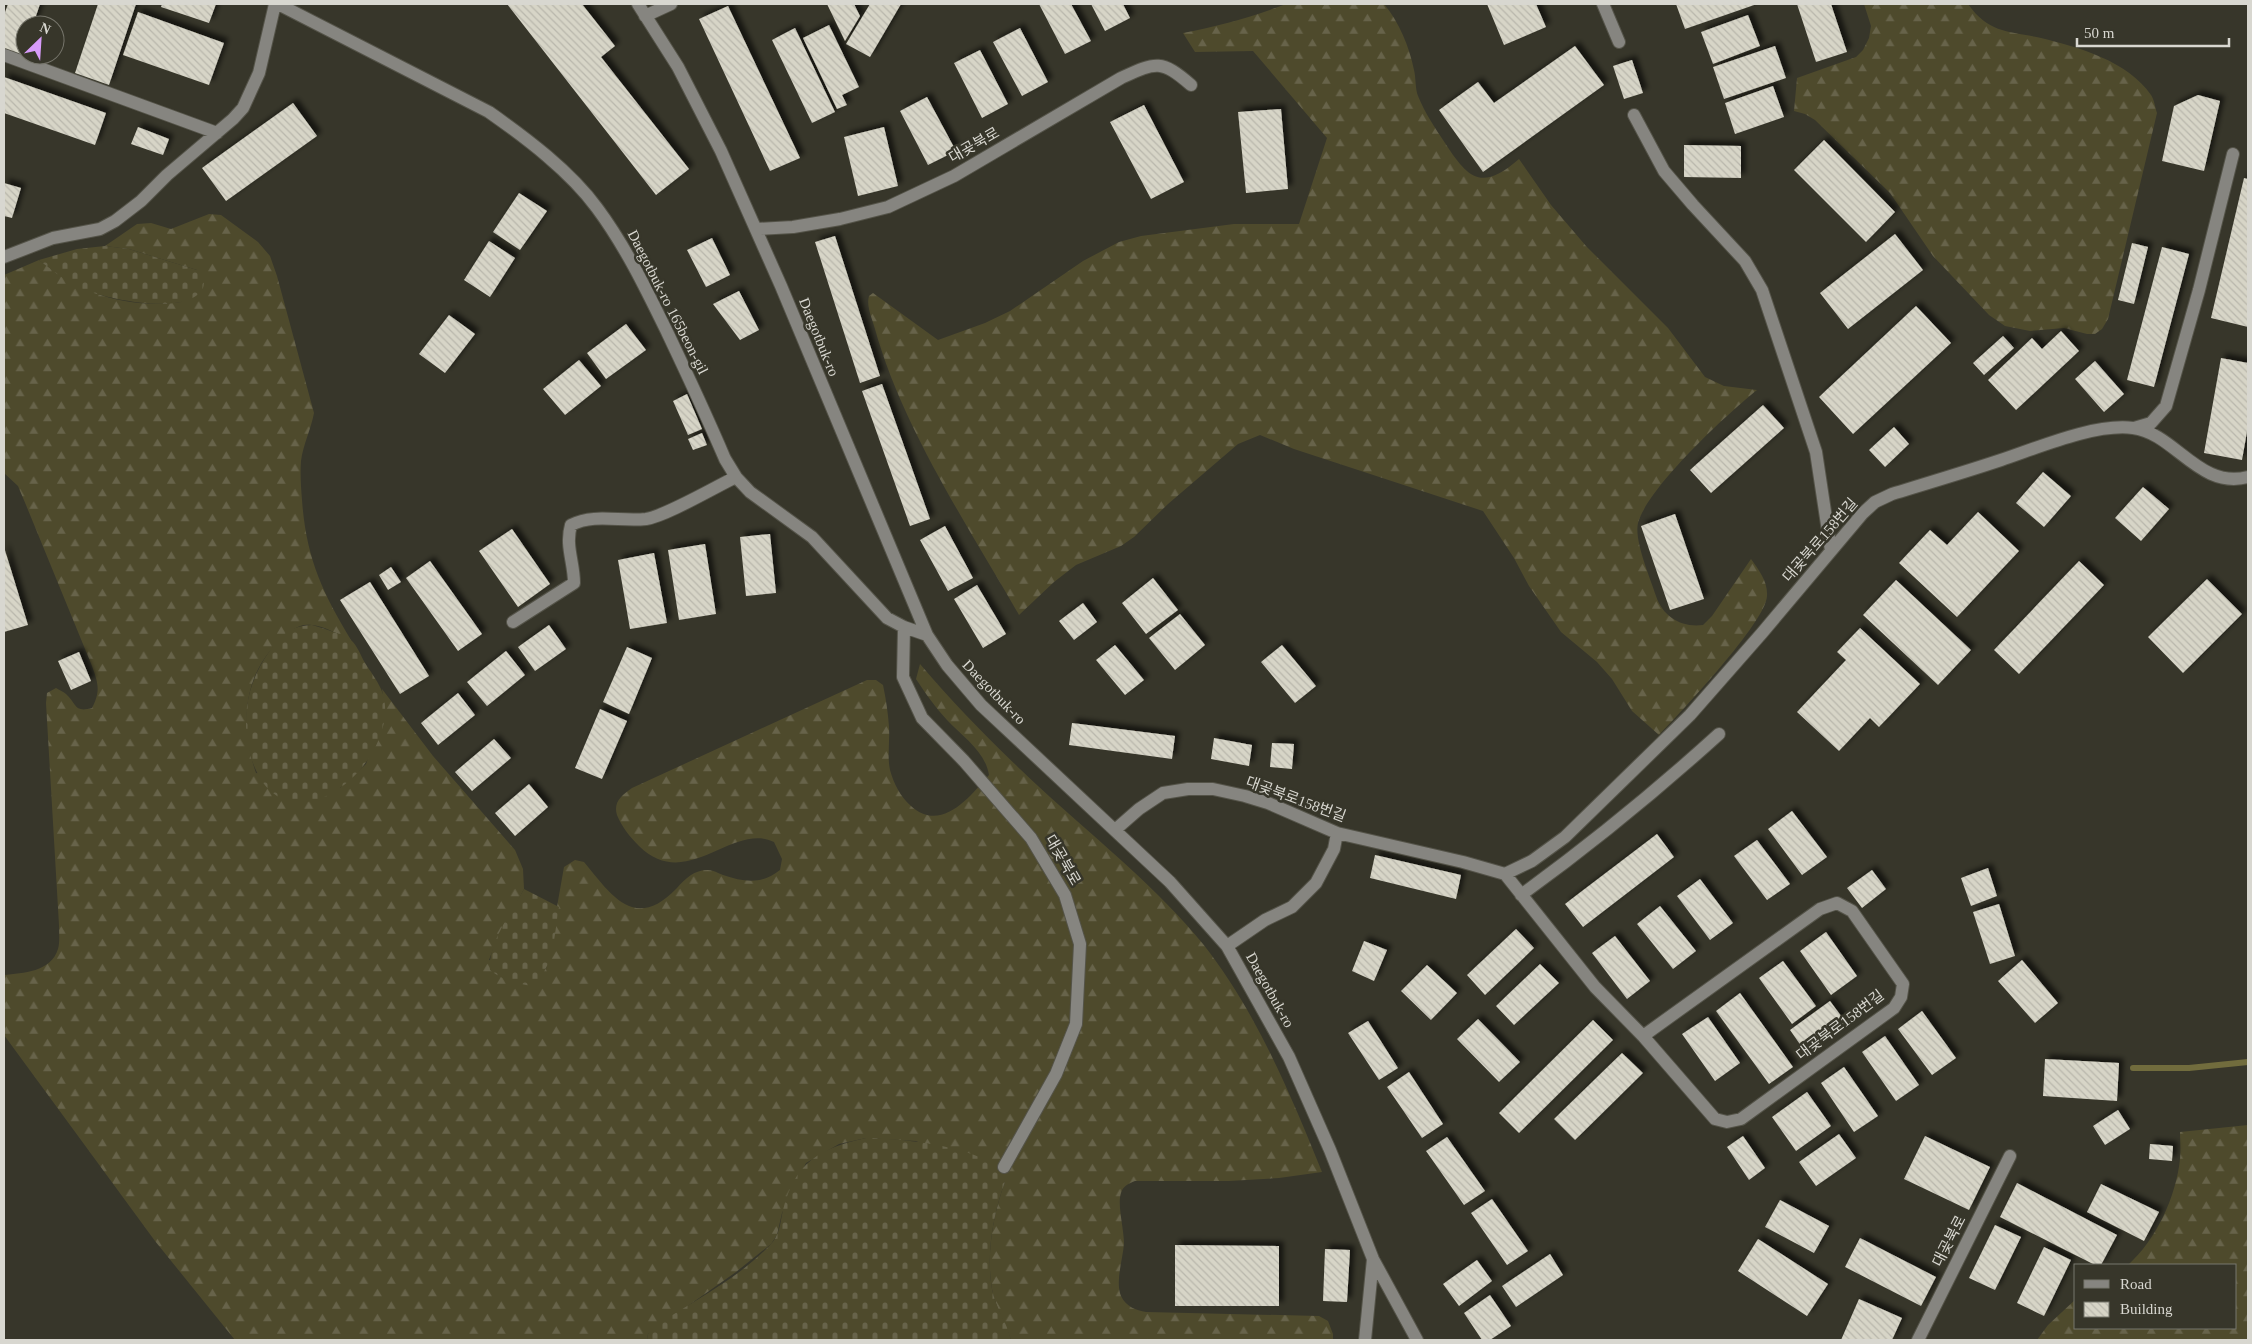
<svg xmlns="http://www.w3.org/2000/svg" width="2252" height="1344" font-family="'Times New Roman','Noto Sans KR',serif">
	<style>
		.forest { fill: url(#forest-firs) }
		.cemetery { fill: url(#cemetery-stones) }
		.lines { fill: none; stroke-linecap: round; stroke-linejoin: round }
		.stream { stroke: #716c3d; stroke-width: 6 }
		.building { fill: url(#building-back-hatch); filter: url(#shadow) }
		.minor-casing { stroke: #545348; stroke-width: 14 }
		.minor { stroke: #868580; stroke-width: 12 }
		.labels { text-anchor: middle; dominant-baseline: central; stroke-width: 5; stroke-linejoin: round; paint-order: stroke }
		.street-label { font-size: 15px; fill: #d8d7d0; stroke: #37362a }
	</style>
	<defs>
		<pattern id="forest-firs" width="22" height="20" patternUnits="userSpaceOnUse" patternTransform="scale(1.25)"><rect width="22" height="20" fill="#4e4a2c"/><path d="M5 1l3.5 6h-7zM16 11l3.5 6h-7z" fill="#67634a"/></pattern>
		<pattern id="cemetery-stones" width="16" height="16" patternUnits="userSpaceOnUse" patternTransform="scale(1.25)"><rect width="16" height="16" fill="#4e4a2c"/><path d="M2 7V4a2 2 0 0 1 4 0v3zM10 15v-3a2 2 0 0 1 4 0v3z" fill="#67634a"/></pattern>
		<pattern id="building-back-hatch" width="6" height="6" patternUnits="userSpaceOnUse" patternTransform="scale(1.25)"><rect width="6" height="6" fill="#d7d5c7"/><path d="M-1 5l2 2M0 0l6 6M5-1l2 2" fill="none" stroke="#b9b7ac"/></pattern>
		<filter id="shadow"><feDropShadow dx="4.5" dy="-4.5" stdDeviation="2.5" flood-color="#0009"/></filter>
	</defs>
	<rect width="100%" height="100%" fill="#37362a"/>
	<!-- forest -->
	<path class="forest" d="M 1286,4 L 1384,4 C 1399,22 1409,46 1414,70 C 1416,78 1415,88 1418,96 C 1425,113 1435,128 1445,143 C 1469,180 1482,191 1519,159 L 1551,205 L 1586,246 L 1668,328 L 1705,377 L 1724,386 L 1757,390 C 1727,414 1648,487 1638,523 C 1634,541 1650,577 1656,596 C 1663,617 1682,628 1703,625 L 1712,616 L 1751,559 C 1759,570 1768,582 1767,596 C 1766,622 1680,713 1659,735 L 1632,711 L 1612,679 L 1597,662 L 1561,632 L 1529,586 L 1514,558 L 1483,511 L 1294,449 L 1260,435 L 1238,444 L 1168,504 L 1134,537 L 1121,546 L 1076,565 L 1054,582 L 1019,615 C 968,526 902,427 875,329 C 872,318 866,306 869,296 L 873,293 L 938,340 L 985,323 L 1010,311 L 1083,261 L 1119,242 L 1141,236 L 1234,224 L 1299,224 L 1327,138 L 1253,51 L 1195,52 L 1183,33 C 1219,26 1252,17 1286,4 Z
		M 1864,4 L 1968,4 C 1989,34 2010,31 2041,38 C 2078,47 2128,61 2151,95 C 2154,99 2155,107 2157,113 L 2108,319 L 2102,329 L 2095,334 L 2087,334 L 2064,328 L 2030,331 L 2005,326 L 1989,315 L 1933,256 L 1890,193 L 1815,120 L 1805,114 L 1794,111 L 1797,78 L 1856,57 L 1863,50 L 1869,38 L 1871,26 Z
		M 209,214 L 221,215 L 258,242 L 270,256 L 277,276 L 314,413 C 311,429 303,445 301,461 C 300,474 301,487 302,500 C 306,557 322,592 351,640 C 339,635 324,626 312,625 C 298,623 291,631 282,639 C 242,673 240,727 256,773 L 340,788 L 366,764 L 385,711 L 382,689 L 433,756 L 515,850 L 523,869 L 524,889 L 495,944 L 489,960 L 546,969 L 564,867 L 575,860 L 584,862 C 612,896 635,932 677,888 C 686,878 694,870 708,870 C 713,870 718,873 723,875 C 744,882 761,885 780,870 L 782,859 L 774,842 C 732,822 687,893 639,846 C 630,837 622,827 617,815 C 613,802 622,795 632,788 L 867,680 L 876,680 L 883,685 C 886,699 888,713 889,727 C 890,741 887,756 890,770 C 894,784 900,796 911,806 C 941,833 969,798 989,775 C 985,751 964,738 947,720 C 935,707 926,694 916,679 L 920,664 C 961,712 1004,755 1050,797 C 1102,844 1158,889 1203,944 C 1256,1011 1290,1093 1322,1172 L 1279,1178 L 1229,1181 L 1135,1181 C 1128,1184 1123,1186 1121,1193 C 1117,1204 1124,1229 1124,1243 C 1123,1259 1115,1281 1121,1296 C 1126,1307 1136,1310 1146,1312 L 1319,1316 L 1328,1321 L 1333,1334 L 1333,1340 L 1011,1340 C 1006,1323 995,1307 992,1289 C 986,1255 993,1214 1005,1182 L 916,1141 L 866,1138 L 839,1144 L 806,1163 L 782,1213 L 777,1235 L 771,1244 L 736,1272 L 648,1334 L 647,1340 L 235,1340 L 155,1241 L 4,1035 L 4,975 C 23,973 51,972 58,949 C 60,942 59,933 59,925 L 46,703 L 47,693 L 56,688 C 59,690 64,692 66,694 C 77,704 74,713 92,708 C 101,691 98,683 92,666 L 26,505 L 18,486 L 4,473 L 4,275 L 39,260 C 84,294 124,309 181,302 L 197,270 L 129,249 L 105,246 L 137,224 L 151,223 L 171,229 Z
		M 2248,1125 L 2248,1340 L 2037,1340 L 2048,1325 L 2076,1299 L 2076,1328 L 2236,1328 L 2236,1265 L 2128,1265 C 2156,1240 2176,1197 2180,1159 C 2181,1150 2180,1141 2180,1132 Z"/>
	<!-- cemetery -->
	<path class="cemetery" d="M 105,246 L 129,249 L 197,270 L 204,277 C 204,280 204,285 203,288 C 188,317 108,299 85,290 C 68,283 53,271 39,260 L 77,249 Z
		M 312,625 C 322,628 343,634 351,640 C 357,645 361,656 365,663 C 370,671 377,680 381,689 C 393,716 377,752 358,772 C 348,783 335,793 321,798 C 263,820 241,753 247,707 C 249,688 258,667 269,652 C 282,634 291,626 312,625 Z
		M 524,889 L 559,907 C 554,933 555,970 531,986 C 515,983 502,980 490,970 C 487,945 512,911 524,889 Z
		M 866,1138 C 897,1138 980,1146 1000,1171 C 1002,1174 1004,1179 1005,1182 C 993,1214 986,1255 992,1289 C 995,1307 1007,1322 1011,1340 L 647,1340 L 648,1334 L 657,1325 C 695,1300 739,1278 770,1245 C 780,1235 780,1223 783,1210 C 795,1162 820,1148 866,1138 Z"/>
	<g class="lines">
		<!-- stream -->
		<path class="stream" d="M 2133,1068 L 2189,1068 L 2248,1062"/>
	</g>
	<!-- building -->
	<path class="building" d="M 8,4 L 40,4 L 33,25 L 25,25 L 25,50 L 23,56 L 4,50 L 4,15 Z
		M 98,4 L 136,4 L 109,85 L 75,73 Z
		M 162,4 L 216,4 L 209,23 L 161,7 Z
		M 507,4 L 582,4 L 615,46 L 601,57 L 689,169 L 656,195 Z
		M 827,4 L 854,4 L 860,16 L 845,41 Z
		M 870,4 L 901,4 L 870,57 L 846,44 Z
		M 1039,4 L 1071,4 L 1091,41 L 1065,54 Z
		M 1091,4 L 1123,4 L 1130,18 L 1105,31 Z
		M 1487,4 L 1536,4 L 1546,27 L 1504,45 Z
		M 1676,4 L 1757,4 L 1685,29 Z
		M 1797,4 L 1831,4 L 1847,52 L 1816,62 Z
		M 728,6 L 800,158 L 770,171 L 699,19 Z
		M 138,12 L 224,43 L 209,85 L 123,55 Z
		M 1748,15 L 1760,46 L 1713,64 L 1701,32 Z
		M 829,25 L 859,87 L 842,95 L 847,105 L 837,109 L 803,38 Z
		M 795,28 L 835,112 L 812,123 L 772,40 Z
		M 1020,28 L 1048,82 L 1022,96 L 993,42 Z
		M 1575,46 L 1604,85 L 1483,172 L 1439,110 L 1478,82 L 1494,103 Z
		M 1775,46 L 1786,78 L 1724,99 L 1713,67 Z
		M 980,50 L 1008,104 L 982,118 L 954,63 Z
		M 1632,60 L 1643,93 L 1624,99 L 1613,66 Z
		M 4,77 L 106,113 L 95,145 L 4,113 Z
		M 1773,86 L 1784,117 L 1735,134 L 1725,103 Z
		M 2198,95 L 2220,101 L 2204,171 L 2162,161 L 2174,106 Z
		M 927,97 L 956,151 L 928,165 L 900,111 Z
		M 293,103 L 317,136 L 226,201 L 202,168 Z
		M 1144,105 L 1184,182 L 1151,199 L 1110,122 Z
		M 1281,109 L 1288,189 L 1246,193 L 1238,112 Z
		M 138,127 L 169,139 L 163,155 L 131,144 Z
		M 884,127 L 898,186 L 858,196 L 844,137 Z
		M 1824,140 L 1895,212 L 1866,242 L 1794,170 Z
		M 1684,145 L 1741,146 L 1741,178 L 1684,177 Z
		M 2244,178 L 2248,179 L 2248,327 L 2211,318 Z
		M 4,183 L 21,188 L 12,218 L 4,216 Z
		M 519,193 L 547,211 L 520,250 L 493,232 Z
		M 1895,234 L 1923,270 L 1848,329 L 1820,293 Z
		M 835,236 L 880,376 L 860,383 L 815,242 Z
		M 712,238 L 730,275 L 706,287 L 687,250 Z
		M 489,241 L 515,258 L 490,297 L 464,280 Z
		M 2132,243 L 2148,247 L 2134,304 L 2118,300 Z
		M 2162,247 L 2189,254 L 2154,387 L 2127,380 Z
		M 739,291 L 759,330 L 740,340 L 713,304 Z
		M 1916,306 L 1951,343 L 1853,434 L 1819,397 Z
		M 449,315 L 475,334 L 445,373 L 419,354 Z
		M 626,324 L 646,350 L 606,379 L 587,353 Z
		M 2061,331 L 2079,351 L 2016,410 L 1988,380 L 2032,338 L 2042,349 Z
		M 2003,336 L 2014,348 L 1984,375 L 1973,363 Z
		M 2221,358 L 2248,363 L 2248,426 L 2242,460 L 2204,453 Z
		M 579,360 L 601,386 L 565,415 L 543,389 Z
		M 2095,361 L 2124,394 L 2104,412 L 2075,379 Z
		M 882,384 L 930,519 L 910,526 L 862,391 Z
		M 687,394 L 702,429 L 688,435 L 673,401 Z
		M 1763,405 L 1784,428 L 1711,493 L 1690,470 Z
		M 1894,427 L 1909,444 L 1885,467 L 1869,450 Z
		M 702,433 L 707,445 L 693,450 L 688,439 Z
		M 2043,472 L 2071,496 L 2044,527 L 2016,503 Z
		M 2143,487 L 2169,509 L 2141,541 L 2115,518 Z
		M 1978,512 L 2019,551 L 1957,617 L 1899,563 L 1930,530 L 1947,545 Z
		M 1675,514 L 1704,599 L 1670,610 L 1641,526 Z
		M 945,526 L 973,578 L 948,591 L 920,540 Z
		M 512,529 L 550,584 L 518,607 L 479,551 Z
		M 770,534 L 776,593 L 746,596 L 740,537 Z
		M 705,544 L 716,614 L 679,620 L 668,550 Z
		M 4,547 L 28,625 L 4,632 Z
		M 654,553 L 667,623 L 630,629 L 618,560 Z
		M 430,561 L 482,634 L 458,651 L 406,578 Z
		M 2079,561 L 2104,585 L 2019,674 L 1994,650 Z
		M 391,567 L 401,582 L 388,590 L 379,575 Z
		M 1153,578 L 1178,610 L 1146,634 L 1122,603 Z
		M 2207,579 L 2242,614 L 2183,673 L 2148,637 Z
		M 1896,580 L 1971,650 L 1938,685 L 1863,615 Z
		M 370,582 L 429,676 L 400,694 L 340,600 Z
		M 977,585 L 1006,634 L 983,648 L 954,599 Z
		M 1083,603 L 1097,622 L 1074,640 L 1059,621 Z
		M 1180,614 L 1205,645 L 1175,670 L 1149,638 Z
		M 549,625 L 566,649 L 535,671 L 518,647 Z
		M 1860,628 L 1920,684 L 1879,727 L 1870,718 L 1839,751 L 1797,712 L 1846,660 L 1837,652 Z
		M 1115,645 L 1144,680 L 1125,695 L 1096,660 Z
		M 1282,645 L 1316,686 L 1295,703 L 1261,662 Z
		M 627,647 L 652,658 L 629,714 L 603,702 Z
		M 506,651 L 525,675 L 487,706 L 467,682 Z
		M 79,652 L 91,681 L 71,690 L 58,661 Z
		M 458,693 L 475,715 L 438,745 L 421,723 Z
		M 600,709 L 627,721 L 602,779 L 575,768 Z
		M 1072,723 L 1175,736 L 1172,759 L 1069,745 Z
		M 1214,738 L 1252,745 L 1249,766 L 1211,759 Z
		M 494,739 L 511,758 L 472,791 L 455,772 Z
		M 1272,743 L 1294,744 L 1292,769 L 1270,767 Z
		M 529,784 L 548,807 L 515,836 L 495,813 Z
		M 1792,811 L 1827,857 L 1802,875 L 1768,829 Z
		M 1657,834 L 1674,857 L 1583,927 L 1565,904 Z
		M 1757,840 L 1790,884 L 1767,900 L 1734,856 Z
		M 1375,855 L 1461,875 L 1456,899 L 1370,878 Z
		M 1988,868 L 1997,896 L 1971,906 L 1961,878 Z
		M 1872,870 L 1886,889 L 1862,908 L 1847,888 Z
		M 1700,879 L 1733,923 L 1710,940 L 1677,896 Z
		M 1999,904 L 2015,956 L 1990,964 L 1973,912 Z
		M 1660,906 L 1696,951 L 1673,969 L 1637,924 Z
		M 1516,929 L 1534,948 L 1485,995 L 1467,975 Z
		M 1826,932 L 1857,976 L 1831,995 L 1800,951 Z
		M 1615,936 L 1650,981 L 1627,999 L 1592,953 Z
		M 1364,941 L 1387,950 L 1374,981 L 1352,971 Z
		M 2022,960 L 2058,1003 L 2035,1023 L 1998,981 Z
		M 1783,961 L 1816,1006 L 1792,1024 L 1759,978 Z
		M 1540,964 L 1559,983 L 1514,1025 L 1496,1006 Z
		M 1427,965 L 1457,993 L 1431,1020 L 1401,991 Z
		M 1740,993 L 1793,1067 L 1769,1084 L 1716,1011 Z
		M 1830,1001 L 1847,1024 L 1806,1053 L 1790,1030 Z
		M 1922,1011 L 1956,1058 L 1932,1075 L 1898,1029 Z
		M 1708,1017 L 1740,1063 L 1715,1081 L 1682,1034 Z
		M 1478,1019 L 1520,1062 L 1499,1082 L 1457,1039 Z
		M 1593,1020 L 1613,1040 L 1519,1133 L 1499,1113 Z
		M 1368,1021 L 1398,1068 L 1379,1080 L 1348,1033 Z
		M 1885,1036 L 1919,1085 L 1896,1101 L 1862,1052 Z
		M 1622,1053 L 1643,1073 L 1575,1140 L 1554,1119 Z
		M 2045,1059 L 2119,1063 L 2117,1101 L 2043,1096 Z
		M 1844,1067 L 1878,1116 L 1854,1132 L 1821,1083 Z
		M 1409,1072 L 1443,1124 L 1422,1138 L 1387,1087 Z
		M 1807,1092 L 1831,1126 L 1796,1151 L 1772,1117 Z
		M 2118,1110 L 2130,1129 L 2105,1145 L 2093,1126 Z
		M 1839,1134 L 1856,1158 L 1816,1186 L 1799,1162 Z
		M 1743,1136 L 1765,1168 L 1749,1180 L 1727,1147 Z
		M 1925,1136 L 1990,1167 L 1969,1210 L 1904,1179 Z
		M 1447,1137 L 1485,1191 L 1464,1205 L 1426,1151 Z
		M 2150,1144 L 2173,1146 L 2172,1161 L 2149,1159 Z
		M 2017,1183 L 2117,1235 L 2101,1265 L 2095,1265 L 2000,1217 Z
		M 2101,1184 L 2159,1212 L 2144,1241 L 2087,1212 Z
		M 1492,1199 L 1528,1251 L 1507,1265 L 1471,1213 Z
		M 1780,1200 L 1829,1226 L 1814,1253 L 1765,1227 Z
		M 1995,1225 L 2021,1237 L 1995,1290 L 1969,1278 Z
		M 1860,1238 L 1936,1277 L 1921,1306 L 1845,1267 Z
		M 1758,1239 L 1828,1284 L 1807,1316 L 1738,1271 Z
		M 1175,1245 L 1279,1246 L 1279,1306 L 1175,1306 Z
		M 2044,1247 L 2071,1260 L 2044,1316 L 2017,1303 Z
		M 1325,1249 L 1350,1250 L 1347,1302 L 1323,1301 Z
		M 1550,1254 L 1563,1275 L 1516,1307 L 1502,1286 Z
		M 1477,1260 L 1492,1281 L 1459,1306 L 1443,1284 Z
		M 1490,1295 L 1511,1326 L 1490,1340 L 1482,1340 L 1464,1313 Z
		M 1859,1299 L 1902,1318 L 1892,1340 L 1841,1340 Z"/>
	<g class="lines">
		<defs>
			<path id="minor" d="M 278,4 L 489,112 C 526,138 570,171 597,208 C 626,247 647,291 668,334 C 688,376 707,417 725,459 L 736,477 L 750,492 L 812,537 L 887,618 L 904,627 L 927,635
				M 638,4 L 678,67 L 721,151 L 781,286 L 927,635 L 947,665 L 981,705 L 1170,882 L 1227,946 L 1289,1057 L 1330,1150 L 1373,1259 L 1417,1340
				M 1603,4 L 1619,42
				M 645,16 L 671,4
				M 4,55 L 217,133
				M 1634,115 L 1664,171 L 1693,205 L 1745,261 L 1762,290 L 1816,452 L 1831,551
				M 757,229 L 793,227 L 840,219 L 888,207 L 954,176 L 1121,78 C 1156,62 1161,59 1191,85
				M 4,257 L 53,238 L 100,229 L 115,221 L 141,201 L 167,175 L 233,119 L 243,108 L 259,73 L 275,4
				M 2134,428 L 2151,423 L 2166,406 L 2199,290 L 2233,154
				M 513,622 L 574,583 C 574,562 565,546 571,525 C 595,513 620,522 646,519 C 666,516 715,487 736,477
				M 904,627 L 903,677 L 922,718 L 964,761 L 1031,838 L 1065,895 L 1080,944 L 1076,1024 L 1056,1074 L 1004,1167
				M 1115,830 L 1139,809 L 1163,793 L 1188,789 L 1213,789 L 1245,796 L 1268,803 L 1337,833 L 1463,862 L 1505,874 L 1532,861 L 1565,837 L 1690,715 L 1762,633 L 1863,513 L 1875,502 L 1892,494 C 1928,483 1965,472 2001,460 C 2037,448 2095,423 2133,428 C 2175,433 2199,490 2248,477
				M 1505,874 L 1595,987 L 1643,1036 L 1715,1119 L 1727,1122 L 1741,1119 L 1894,1008 L 1901,997 L 1903,984 L 1852,911 L 1837,903 L 1820,909 L 1643,1036
				M 1521,895 C 1590,845 1655,792 1719,734
				M 1227,946 L 1265,920 L 1292,907 L 1316,883 L 1334,849 L 1337,833
				M 1365,1340 L 1373,1259
				M 1918,1340 L 2010,1156"/>
		</defs>
		<!-- minor casing -->
		<use href="#minor" class="minor-casing"/>
		<!-- minor -->
		<use href="#minor" class="minor"/>
	</g>
	<g class="labels">
		<!-- street labels -->
		<g class="street-label">
			<text transform="translate(974 145) rotate(-30)">대곶북로</text>
			<text transform="translate(668 302) rotate(63)">Daegotbuk-ro 165beon-gil</text>
			<text transform="translate(819 337) rotate(68)">Daegotbuk-ro</text>
			<text transform="translate(1820 540) rotate(-49)">대곶북로158번길</text>
			<text transform="translate(994 692) rotate(46)">Daegotbuk-ro</text>
			<text transform="translate(1296 799) rotate(20)">대곶북로158번길</text>
			<text transform="translate(1063 860) rotate(60)">대곶북로</text>
			<text transform="translate(1270 990) rotate(61)">Daegotbuk-ro</text>
			<text transform="translate(1840 1025) rotate(-37)">대곶북로158번길</text>
			<text transform="translate(1949 1241) rotate(-63)">대곶북로</text>
		</g>
	</g>
	<!-- border -->
	<rect width="2252" height="1344" fill="none" stroke="#d8d7d0" stroke-width="10"/>
	<!-- legend -->
	<rect x="2074" y="1264" width="162" height="65" fill="#37362a" stroke="#77766c"/>
	<rect x="2084" y="1280" width="25" height="8" fill="#868580" stroke="#77766c"/>
	<text x="2120" y="1289" font-size="15" fill="#d8d7d0">Road</text>
	<rect x="2084" y="1302" width="25" height="15" fill="url(#building-back-hatch)" stroke="#77766c"/>
	<text x="2120" y="1314" font-size="15" fill="#d8d7d0">Building</text>
	<!-- north arrow -->
	<g transform="translate(40 40) rotate(25)"><circle r="24" fill="#37362a" stroke="#77766c"/>
	<path d="M0-4L9 19L0 12L-9 19Z" fill="#d79bf9"/>
	<text y="-8" font-size="14" font-weight="bold" text-anchor="middle" fill="#d8d7d0">N</text>
	</g>
	<!-- scale -->
	<path d="M2077 38v8h152v-8" fill="none" stroke="#d8d7d0" stroke-width="2.5"/>
	<text x="2084" y="38" font-size="15" fill="#d8d7d0" stroke="#37362a" stroke-width="4" paint-order="stroke">50 m</text>
</svg>
